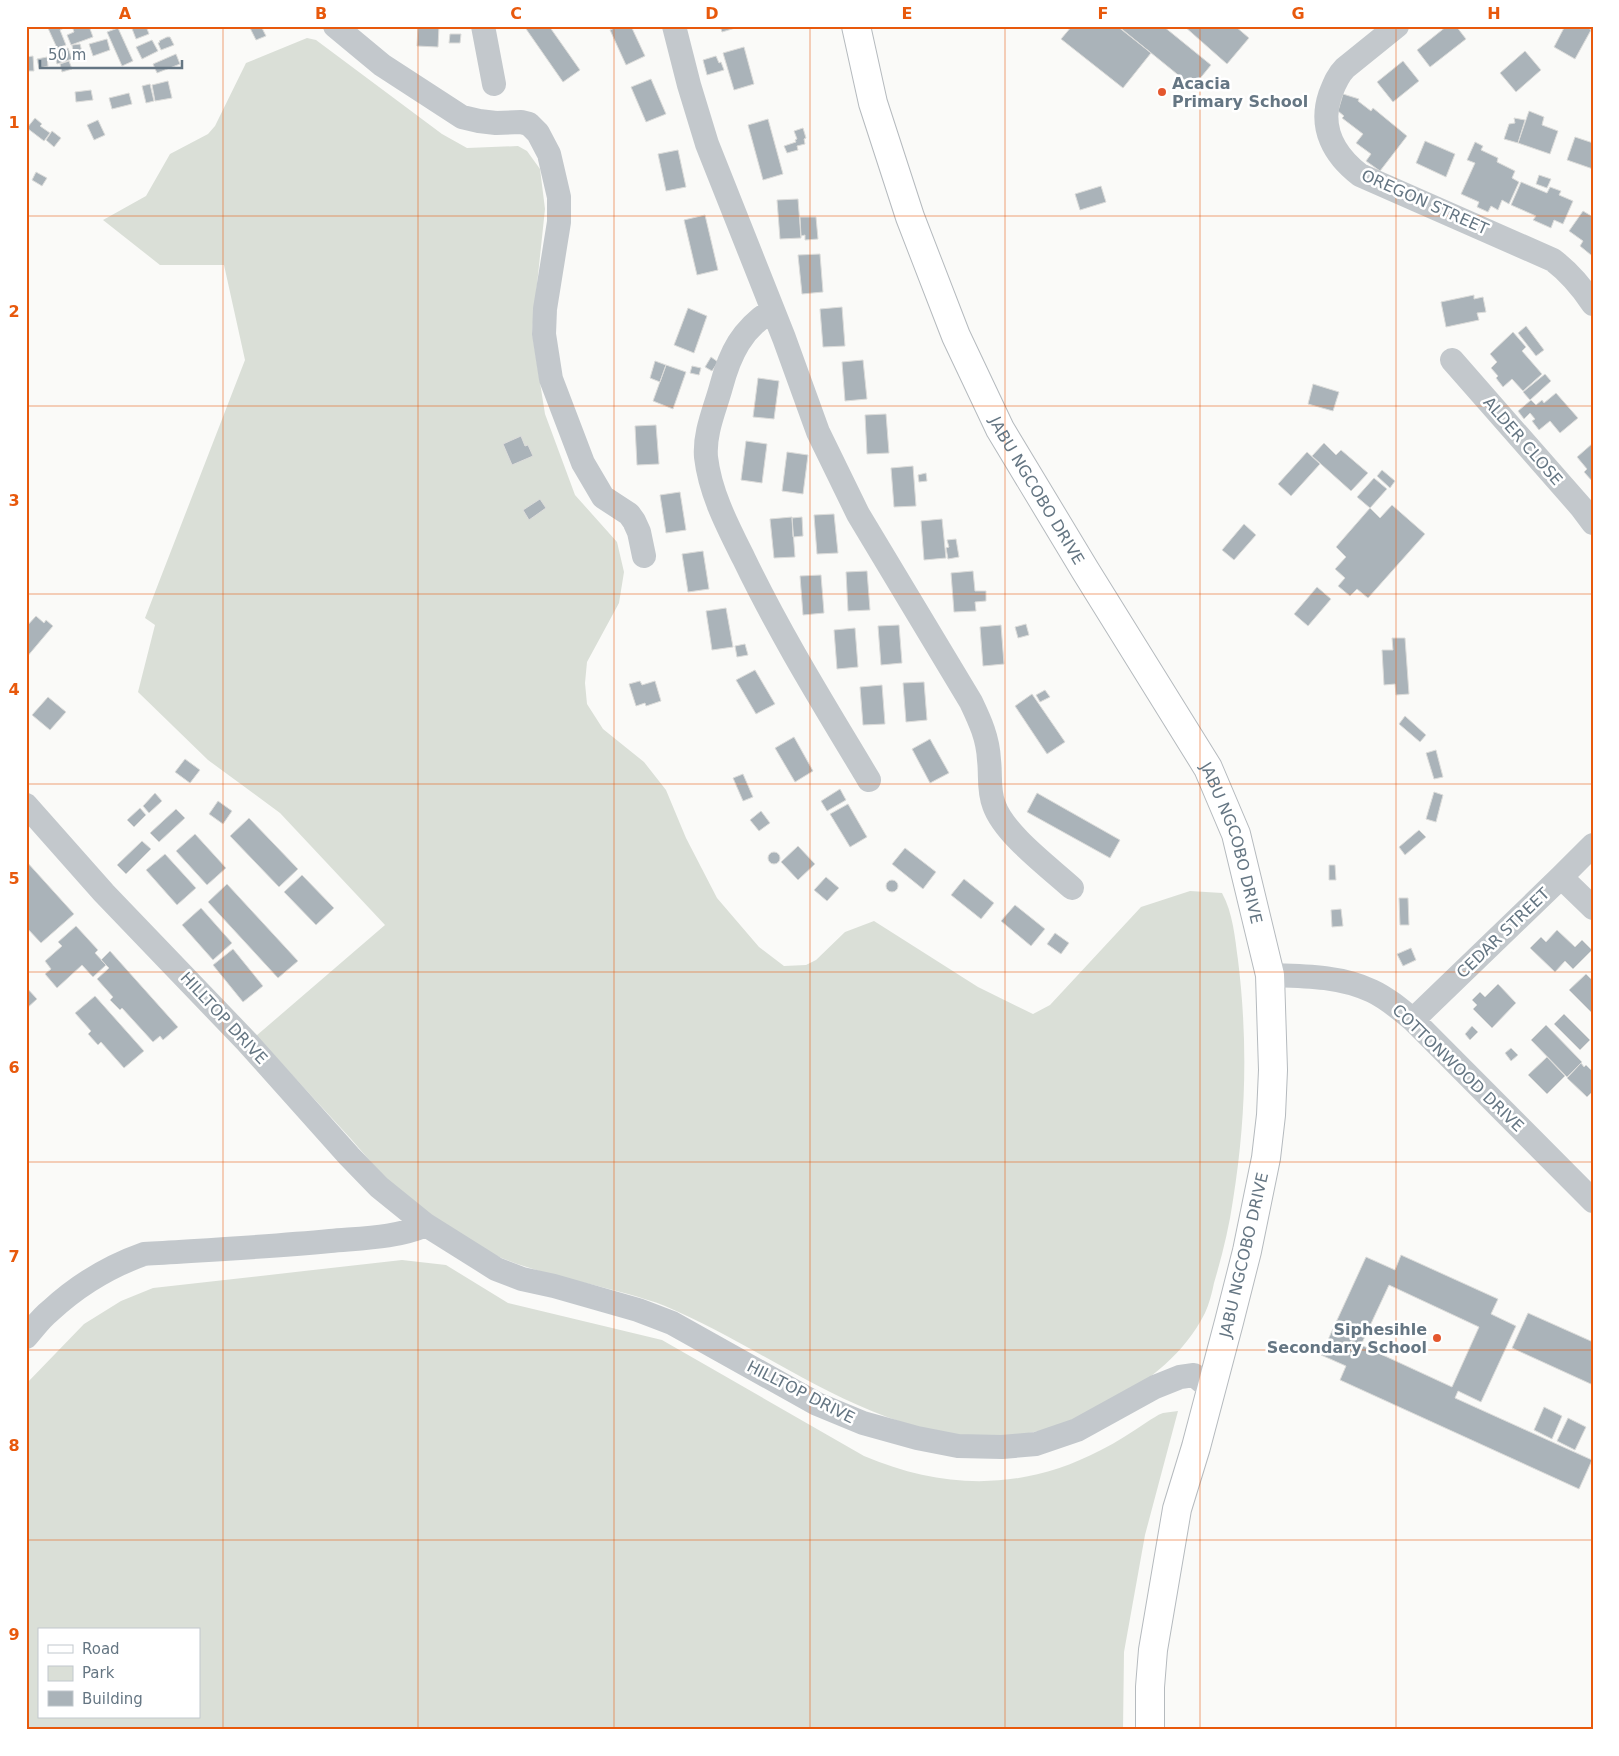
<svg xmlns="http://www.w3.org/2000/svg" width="1619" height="1756" font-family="'DejaVu Sans',sans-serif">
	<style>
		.green { fill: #dadfd7; fill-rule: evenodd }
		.building { fill: #aab3b9; stroke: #dcdcda; fill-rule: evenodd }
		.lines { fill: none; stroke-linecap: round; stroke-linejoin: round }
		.major-casing { stroke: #b5babe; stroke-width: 30 }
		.minor { stroke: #c3c8cc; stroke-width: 24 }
		.major { stroke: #fff; stroke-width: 28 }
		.grid { fill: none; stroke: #e8590c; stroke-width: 1; stroke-opacity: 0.55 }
		.poi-dot { fill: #e4572e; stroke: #fff; stroke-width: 2 }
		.labels { text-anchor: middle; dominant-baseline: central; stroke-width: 5; stroke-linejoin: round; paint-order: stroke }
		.poi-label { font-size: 16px; font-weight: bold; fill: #657683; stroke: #fff; text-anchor: start }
		.street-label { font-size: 16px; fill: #657683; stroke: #fff }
		.neatline { fill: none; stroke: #e8590c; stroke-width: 2 }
		.grid-label { font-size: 16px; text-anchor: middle; font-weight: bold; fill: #e8590c }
	</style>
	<rect width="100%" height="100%" fill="#fafaf8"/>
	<!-- green -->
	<path class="green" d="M 307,38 L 316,40 L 442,134 L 467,148 L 518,146 L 527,151 L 540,169 L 545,209 L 532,332 L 545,414 L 575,495 L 617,542 L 624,572 L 619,603 L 587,662 L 585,683 L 587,704 L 603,729 L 644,762 L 666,790 L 686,838 L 717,898 L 759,947 L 784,966 L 806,965 L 816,960 L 845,932 L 874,921 L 978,987 L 1033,1014 L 1050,1005 L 1141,907 L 1190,891 L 1222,893 C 1233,913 1235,938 1238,960 C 1248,1041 1246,1120 1233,1200 C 1229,1228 1222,1256 1214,1283 C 1212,1293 1209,1304 1205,1313 C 1185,1353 1149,1381 1111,1402 C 1099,1408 1088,1415 1077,1420 C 1067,1424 1057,1426 1047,1429 C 905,1467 787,1357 665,1306 C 653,1301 641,1298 628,1294 C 572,1278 510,1270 460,1236 C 441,1224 414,1206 398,1190 C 381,1174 366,1156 351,1139 C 319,1104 288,1070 256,1036 L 385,925 L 280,813 L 208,760 L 138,692 L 155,625 L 145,618 L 245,360 L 224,265 L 160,265 L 103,220 L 146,196 L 170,154 L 208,134 L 215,126 L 246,63 Z
		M 402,1260 L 446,1265 L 508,1303 L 662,1340 L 864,1456 C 944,1490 1023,1491 1101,1450 C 1117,1442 1132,1432 1147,1422 C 1152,1419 1157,1415 1163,1413 C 1168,1412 1173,1412 1178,1411 L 1145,1535 L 1124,1652 L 1123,1730 L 26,1730 L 26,1384 L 84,1324 L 121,1301 L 153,1288 ZM 39,1630 L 199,1630 L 199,1717 L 39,1717 Z"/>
	<!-- building -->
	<path class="building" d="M 47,26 L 64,26 L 64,28 L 60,30 L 66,45 L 57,48 Z
		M 72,26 L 89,26 L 93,37 L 71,45 L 67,35 L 74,32 Z
		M 131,26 L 146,26 L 149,34 L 136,39 Z
		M 249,26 L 261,26 L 266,36 L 256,40 Z
		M 418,26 L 439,26 L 438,47 L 417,46 Z
		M 524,26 L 549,26 L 580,70 L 563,82 Z
		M 619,26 L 631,26 L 645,56 L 626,65 L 610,30 Z
		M 720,26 L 742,26 L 722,32 Z
		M 1072,26 L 1117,26 L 1151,53 L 1123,88 L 1061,39 Z
		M 1118,26 L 1163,26 L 1211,65 L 1193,87 Z
		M 1184,26 L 1235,26 L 1249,38 L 1227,64 Z
		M 1447,26 L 1456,26 L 1466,39 L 1430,67 L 1417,50 Z
		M 1565,26 L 1586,26 L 1591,30 L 1575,59 L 1554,47 Z
		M 118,28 L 133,61 L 122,66 L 107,32 Z
		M 450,34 L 461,34 L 460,43 L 449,43 Z
		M 167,37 L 170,37 L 174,45 L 161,50 L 158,43 L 160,42 L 159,41 Z
		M 107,39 L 110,50 L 93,56 L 89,44 Z
		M 152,40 L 158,51 L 142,59 L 136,47 Z
		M 80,44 L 83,56 L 74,58 L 72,45 Z
		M 744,47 L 754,84 L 734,90 L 723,53 Z
		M 68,48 L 72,59 L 57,64 L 54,53 Z
		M 1525,51 L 1541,70 L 1516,92 L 1500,73 Z
		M 176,54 L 180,64 L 157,73 L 153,64 Z
		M 33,56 L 34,71 L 26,71 L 26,57 Z
		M 716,56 L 719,63 L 721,62 L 724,70 L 707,75 L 703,60 Z
		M 47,57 L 48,66 L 39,68 L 37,59 Z
		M 69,61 L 72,69 L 62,72 L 60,64 Z
		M 1403,61 L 1419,81 L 1393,102 L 1377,82 Z
		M 651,79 L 666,114 L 646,122 L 631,87 Z
		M 168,81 L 172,98 L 155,101 L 152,85 Z
		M 150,84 L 154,101 L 146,103 L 142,86 Z
		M 91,90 L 93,100 L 76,102 L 75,92 Z
		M 129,93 L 132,104 L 112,109 L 109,98 Z
		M 1343,94 L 1359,99 L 1358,101 L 1371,111 L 1373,108 L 1407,136 L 1380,171 L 1366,161 L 1371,154 L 1356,143 L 1363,134 L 1342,118 L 1344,116 L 1338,111 Z
		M 1529,111 L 1544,117 L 1542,125 L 1558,131 L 1550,154 L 1518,143 Z
		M 35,118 L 42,124 L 40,126 L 50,133 L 44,141 L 27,128 Z
		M 1514,118 L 1525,120 L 1518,143 L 1504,139 L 1509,124 L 1515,123 Z
		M 768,119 L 783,174 L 763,180 L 748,125 Z
		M 98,120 L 105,135 L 94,140 L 87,125 Z
		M 803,128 L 806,138 L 804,139 L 805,144 L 797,146 L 798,150 L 787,153 L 784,146 L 796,142 L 795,140 L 797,139 L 794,131 Z
		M 52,131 L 61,138 L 54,147 L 46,140 Z
		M 1575,137 L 1593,143 L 1593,169 L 1567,160 Z
		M 1425,141 L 1455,154 L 1446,177 L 1416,163 Z
		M 1475,142 L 1483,146 L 1481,150 L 1498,158 L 1497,162 L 1515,171 L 1512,178 L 1519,182 L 1509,204 L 1502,200 L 1498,210 L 1491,206 L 1488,212 L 1477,207 L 1479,202 L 1461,194 L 1475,163 L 1467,160 Z
		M 678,150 L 686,187 L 666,191 L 658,154 Z
		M 36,172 L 47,178 L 42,186 L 32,180 Z
		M 1539,175 L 1551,179 L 1547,188 L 1536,184 Z
		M 1521,182 L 1547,193 L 1550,187 L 1561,191 L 1559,195 L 1573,201 L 1563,224 L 1554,220 L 1551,228 L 1533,220 L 1536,216 L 1511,205 Z
		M 1101,186 L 1106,202 L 1080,210 L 1075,194 Z
		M 798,199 L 801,238 L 780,239 L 777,200 Z
		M 1583,211 L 1593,217 L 1593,254 L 1591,255 L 1580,246 L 1583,241 L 1569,231 Z
		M 705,215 L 718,270 L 697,275 L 684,220 Z
		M 800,217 L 816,217 L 818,239 L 805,240 L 805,235 L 801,236 Z
		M 820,254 L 823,292 L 802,294 L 798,255 Z
		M 1474,295 L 1474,299 L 1483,297 L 1486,312 L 1477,313 L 1479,320 L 1446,327 L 1441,302 Z
		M 842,307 L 845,346 L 823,347 L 820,309 Z
		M 688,308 L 707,316 L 694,353 L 674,345 Z
		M 1526,326 L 1544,350 L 1536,356 L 1518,333 Z
		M 1513,332 L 1526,347 L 1522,351 L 1542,374 L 1523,391 L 1512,379 L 1503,387 L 1496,378 L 1498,376 L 1491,368 L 1497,362 L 1490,354 Z
		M 711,357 L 718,362 L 712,371 L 705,367 Z
		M 863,360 L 867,399 L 845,401 L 842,362 Z
		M 655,361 L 666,365 L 660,382 L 650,378 Z
		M 666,365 L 686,372 L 673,409 L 653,401 Z
		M 692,366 L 701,368 L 699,375 L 690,373 Z
		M 1545,374 L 1551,381 L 1530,400 L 1523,392 Z
		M 758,378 L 779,381 L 774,419 L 753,417 Z
		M 1313,384 L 1339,392 L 1333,411 L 1308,404 Z
		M 1556,393 L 1578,418 L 1560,433 L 1550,421 L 1539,430 L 1532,421 L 1535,419 L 1530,413 L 1524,419 L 1518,411 L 1531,400 L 1536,405 L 1542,400 L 1544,403 Z
		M 886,414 L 889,453 L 867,454 L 865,415 Z
		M 656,425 L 659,464 L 637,465 L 635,426 Z
		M 521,436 L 525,446 L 528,445 L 533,456 L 512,465 L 503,444 Z
		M 746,441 L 767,444 L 762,483 L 741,480 Z
		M 1324,443 L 1336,455 L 1341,450 L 1368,473 L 1351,491 L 1312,456 Z
		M 1593,443 L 1593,482 L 1584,472 L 1587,469 L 1577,457 Z
		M 787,452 L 808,455 L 803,494 L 782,491 Z
		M 1307,452 L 1320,464 L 1291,496 L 1278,484 Z
		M 913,466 L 916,506 L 894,507 L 891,468 Z
		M 1382,470 L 1395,481 L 1390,488 L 1377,476 Z
		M 926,473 L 927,481 L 919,482 L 918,475 Z
		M 1374,478 L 1387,489 L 1370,508 L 1357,497 Z
		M 680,492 L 686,530 L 666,533 L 660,495 Z
		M 540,499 L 546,508 L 529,520 L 523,510 Z
		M 1392,505 L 1425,534 L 1368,598 L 1357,589 L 1350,596 L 1338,586 L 1345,578 L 1335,569 L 1346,557 L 1336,547 L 1370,508 L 1380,518 Z
		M 834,514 L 838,553 L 817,554 L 814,515 Z
		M 792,517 L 795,557 L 774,558 L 770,519 Z
		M 802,517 L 803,536 L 793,537 L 792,518 Z
		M 942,519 L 946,558 L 924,560 L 921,521 Z
		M 1244,524 L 1256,535 L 1234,560 L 1222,550 Z
		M 956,539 L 959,557 L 948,559 L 946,548 L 949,547 L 947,540 Z
		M 703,551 L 709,589 L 688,592 L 682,554 Z
		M 867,571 L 870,610 L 848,611 L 846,572 Z
		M 973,571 L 975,591 L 986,591 L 986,601 L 975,602 L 976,611 L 954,612 L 951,573 Z
		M 821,575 L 824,613 L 803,615 L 800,576 Z
		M 1317,587 L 1331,599 L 1308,626 L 1294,614 Z
		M 726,608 L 733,647 L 712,650 L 706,611 Z
		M 36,616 L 44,623 L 46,620 L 53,626 L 26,658 L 26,627 Z
		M 1026,624 L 1029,635 L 1018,638 L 1015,627 Z
		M 899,625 L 902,663 L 881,665 L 878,626 Z
		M 1001,625 L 1004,664 L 983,666 L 980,627 Z
		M 855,628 L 858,667 L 837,669 L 834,630 Z
		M 1392,638 L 1405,638 L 1409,694 L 1396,695 L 1395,684 L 1384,685 L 1382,650 L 1393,650 Z
		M 745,644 L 748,655 L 737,657 L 735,646 Z
		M 755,670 L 775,704 L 756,714 L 736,680 Z
		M 640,681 L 642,685 L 655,681 L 661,701 L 646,706 L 645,703 L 636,706 L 629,684 Z
		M 924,682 L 927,720 L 906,722 L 903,683 Z
		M 882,685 L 885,724 L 863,725 L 860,687 Z
		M 1045,690 L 1050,697 L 1040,702 L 1036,695 Z
		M 1032,694 L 1065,742 L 1047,754 L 1015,706 Z
		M 48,697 L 66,712 L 50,730 L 32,715 Z
		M 1405,716 L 1426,735 L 1420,742 L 1399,724 Z
		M 794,737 L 813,771 L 795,782 L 775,748 Z
		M 930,739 L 949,773 L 930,783 L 912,749 Z
		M 1436,750 L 1443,777 L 1434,779 L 1426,753 Z
		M 185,759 L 200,770 L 190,783 L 175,772 Z
		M 743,774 L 753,797 L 743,801 L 733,778 Z
		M 840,789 L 846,800 L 827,811 L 821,801 Z
		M 1434,792 L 1443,795 L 1436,822 L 1426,819 Z
		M 155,793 L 162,801 L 149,813 L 143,806 Z
		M 1037,793 L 1120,840 L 1110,858 L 1027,812 Z
		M 218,801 L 232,811 L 223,824 L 209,814 Z
		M 848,804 L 867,837 L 850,847 L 830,814 Z
		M 140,808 L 146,815 L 134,827 L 127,820 Z
		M 176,809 L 185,818 L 159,842 L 150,833 Z
		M 761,811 L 770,823 L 759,831 L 750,820 Z
		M 249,818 L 298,869 L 279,887 L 230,836 Z
		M 1419,830 L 1426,837 L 1405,855 L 1399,847 Z
		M 195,834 L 226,868 L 207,885 L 176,851 Z
		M 142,841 L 151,849 L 126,874 L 117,865 Z
		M 798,846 L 815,864 L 798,880 L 781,862 Z
		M 905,848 L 936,872 L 923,889 L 892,864 Z
		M768 858a6 6 0 1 1 12 0a6 6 0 1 1-12 0Z
		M 165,854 L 196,888 L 177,905 L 146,870 Z
		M 26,861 L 74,914 L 41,943 L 26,927 Z
		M 1329,865 L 1335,865 L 1336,880 L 1329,880 Z
		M 302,875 L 334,908 L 316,925 L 284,892 Z
		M 826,877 L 839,888 L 827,901 L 814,890 Z
		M 964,879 L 994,903 L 981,919 L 951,895 Z
		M886 886a6 6 0 1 1 12 0a6 6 0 1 1-12 0Z
		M 227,884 L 298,961 L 278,978 L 208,902 Z
		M 1399,898 L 1408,898 L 1409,925 L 1400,925 Z
		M 1015,905 L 1045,929 L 1031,946 L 1001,921 Z
		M 201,908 L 232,943 L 213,960 L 182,925 Z
		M 1341,909 L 1343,926 L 1332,927 L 1331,910 Z
		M 76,926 L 98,950 L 95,953 L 106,965 L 93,977 L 82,965 L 57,988 L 45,974 L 51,969 L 45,961 L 62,946 L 58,942 Z
		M 1557,930 L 1575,947 L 1582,940 L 1592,950 L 1573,969 L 1565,961 L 1555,972 L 1530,948 L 1541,937 L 1546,942 Z
		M 1055,933 L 1069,943 L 1061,954 L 1047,944 Z
		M 1411,948 L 1416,960 L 1403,966 L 1397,954 Z
		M 233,949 L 263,986 L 243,1002 L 213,965 Z
		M 110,951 L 178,1027 L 163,1040 L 160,1036 L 153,1042 L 122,1008 L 120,1010 L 110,1000 L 113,997 L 97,979 L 109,968 L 101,960 Z
		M 1586,974 L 1593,981 L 1593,1014 L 1569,990 Z
		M 1498,984 L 1516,1003 L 1492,1028 L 1473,1009 L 1477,1005 L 1472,1000 L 1480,992 L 1485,997 Z
		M 26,987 L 37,999 L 26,1009 Z
		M 95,996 L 144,1051 L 124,1068 L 101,1042 L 98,1045 L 88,1034 L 91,1031 L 75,1013 Z
		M 1564,1014 L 1590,1040 L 1580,1050 L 1554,1024 Z
		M 1546,1025 L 1582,1062 L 1567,1077 L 1531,1040 Z
		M 1472,1026 L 1478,1032 L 1470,1040 L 1465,1034 Z
		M 1511,1048 L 1518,1055 L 1511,1061 L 1505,1053 Z
		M 1547,1057 L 1565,1076 L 1547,1094 L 1528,1075 Z
		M 1581,1063 L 1584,1067 L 1586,1065 L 1593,1072 L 1593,1091 L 1587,1097 L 1567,1078 Z
		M 1401,1255 L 1498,1299 L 1491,1314 L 1516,1326 L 1481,1402 L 1458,1391 L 1455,1398 L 1592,1460 L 1579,1489 L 1340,1380 L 1346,1366 L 1321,1355 L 1366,1257 L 1395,1270 ZM 1389,1285 L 1479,1327 L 1452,1387 L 1361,1345 Z
		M 1528,1313 L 1593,1342 L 1593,1385 L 1512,1348 Z
		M 1544,1407 L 1562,1416 L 1552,1439 L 1534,1430 Z
		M 1568,1418 L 1586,1427 L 1575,1450 L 1557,1441 Z"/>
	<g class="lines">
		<defs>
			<g id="major">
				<path id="s1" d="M 856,26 L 873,103 L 910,217 L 956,336 L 1000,429 L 1085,570 L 1208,768 L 1236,834 L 1270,975 L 1273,1070 L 1271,1115 L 1266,1158 L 1247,1251 L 1229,1322 L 1196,1447 L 1177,1509 L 1153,1650 L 1150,1687 L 1150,1730"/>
			</g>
		</defs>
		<!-- major casing -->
		<use href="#major" class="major-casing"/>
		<!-- minor -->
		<path class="minor" d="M 335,26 L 382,65 L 462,117 L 479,121 L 496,123 L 521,122 L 529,124 L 538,133 L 549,154 L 559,197 L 559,222 L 545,309 L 544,334 L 551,379 L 583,463 L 603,497 L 629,514 L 634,521 L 639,532 L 644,556
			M 483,26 L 494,84
			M 674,26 L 689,85 L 707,144 L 784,338 L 818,432 L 858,514 L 971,702 C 980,721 988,738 989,760 C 991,775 988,790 994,805 C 1004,834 1049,867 1072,888
			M 1397,26 L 1345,68 C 1337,76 1334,85 1330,95 C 1319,128 1334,155 1360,175 L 1553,260 C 1570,273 1581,286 1593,304
			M 772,310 C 742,329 730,353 721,387 C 715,409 704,433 706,457 C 710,493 728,527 744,559 C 781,636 826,708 869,780
			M 1452,360 L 1581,507 L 1593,523
			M 26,805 L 104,893 L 247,1042 L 349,1156 L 379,1187 L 426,1225 L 496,1269 L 522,1279 L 554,1286 L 638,1310 L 672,1323 L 817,1404 L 863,1423 L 917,1438 L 958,1446 L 1002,1447 L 1036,1444 L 1077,1430 L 1155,1387 L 1180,1377 L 1194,1375 L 1212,1390
			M 1561,877 L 1593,908
			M 1270,975 C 1305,976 1340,976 1372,991 C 1387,998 1400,1009 1413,1020 L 1593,1201
			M 1413,1020 L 1561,877 L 1593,845
			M 26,1337 C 34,1328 41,1318 50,1311 C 77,1286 110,1266 144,1254 C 206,1250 268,1247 330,1241 C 363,1238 396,1238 426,1225"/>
		<!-- major -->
		<use href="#major" class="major"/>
	</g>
	<!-- grid -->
	<path class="grid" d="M 223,26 L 223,1730M 418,26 L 418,1730M 614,26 L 614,1730M 810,26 L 810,1730M 1005,26 L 1005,1730M 1200,26 L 1200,1730M 1396,26 L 1396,1730M 26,216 L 1593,216M 26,406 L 1593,406M 26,594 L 1593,594M 26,784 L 1593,784M 26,972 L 1593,972M 26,1162 L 1593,1162M 26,1350 L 1593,1350M 26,1540 L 1593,1540"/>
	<!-- markers -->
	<g class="poi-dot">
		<circle cx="1162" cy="92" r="5"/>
		<circle cx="1437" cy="1338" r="5"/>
	</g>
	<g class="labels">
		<!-- poi labels -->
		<g class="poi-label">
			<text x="1172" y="83">Acacia<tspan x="1172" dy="18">Primary School</tspan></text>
			<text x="1427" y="1329" text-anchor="end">Siphesihle<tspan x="1427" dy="18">Secondary School</tspan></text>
		</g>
		<!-- street labels -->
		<g class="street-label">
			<text transform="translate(1425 202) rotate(24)">OREGON STREET</text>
			<text transform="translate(1523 441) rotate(49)">ALDER CLOSE</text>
			<text stroke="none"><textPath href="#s1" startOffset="501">JABU NGCOBO DRIVE</textPath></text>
			<text stroke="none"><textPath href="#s1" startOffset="906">JABU NGCOBO DRIVE</textPath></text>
			<text transform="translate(1503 933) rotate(-44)">CEDAR STREET</text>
			<text transform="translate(224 1018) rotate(47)">HILLTOP DRIVE</text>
			<text transform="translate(1458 1068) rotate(44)">COTTONWOOD DRIVE</text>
			<text transform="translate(1244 1255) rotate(-77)">JABU NGCOBO DRIVE</text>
			<text transform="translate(801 1392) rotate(27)">HILLTOP DRIVE</text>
		</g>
	</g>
	<!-- border -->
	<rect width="1619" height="1756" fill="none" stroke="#ffffff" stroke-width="55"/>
	<!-- legend -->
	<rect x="38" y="1628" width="162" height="90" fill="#ffffff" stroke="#c1c8cd"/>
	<rect x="48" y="1645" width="25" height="8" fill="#ffffff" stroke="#c1c8cd"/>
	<text x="82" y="1654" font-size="15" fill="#657683">Road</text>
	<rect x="48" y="1666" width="25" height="15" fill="#dadfd7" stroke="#c1c8cd"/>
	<text x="82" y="1678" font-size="15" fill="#657683">Park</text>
	<rect x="48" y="1691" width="25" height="15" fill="#aab3b9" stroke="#c1c8cd"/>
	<text x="82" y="1704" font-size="15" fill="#657683">Building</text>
	<!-- scale -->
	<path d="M40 60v8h142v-8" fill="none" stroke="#657683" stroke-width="2.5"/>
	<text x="48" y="60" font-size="15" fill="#657683" stroke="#ffffff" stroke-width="4" paint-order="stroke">50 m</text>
	<rect x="28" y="28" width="1564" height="1700" class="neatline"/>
	<g class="grid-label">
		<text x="125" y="19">A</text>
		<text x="321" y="19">B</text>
		<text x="516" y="19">C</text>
		<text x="712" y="19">D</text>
		<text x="907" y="19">E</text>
		<text x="1103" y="19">F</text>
		<text x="1298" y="19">G</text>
		<text x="1494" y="19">H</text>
		<text x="14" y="128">1</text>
		<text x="14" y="317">2</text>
		<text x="14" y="506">3</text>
		<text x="14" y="695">4</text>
		<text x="14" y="884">5</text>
		<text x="14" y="1073">6</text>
		<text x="14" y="1262">7</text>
		<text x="14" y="1451">8</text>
		<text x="14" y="1640">9</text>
	</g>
</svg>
